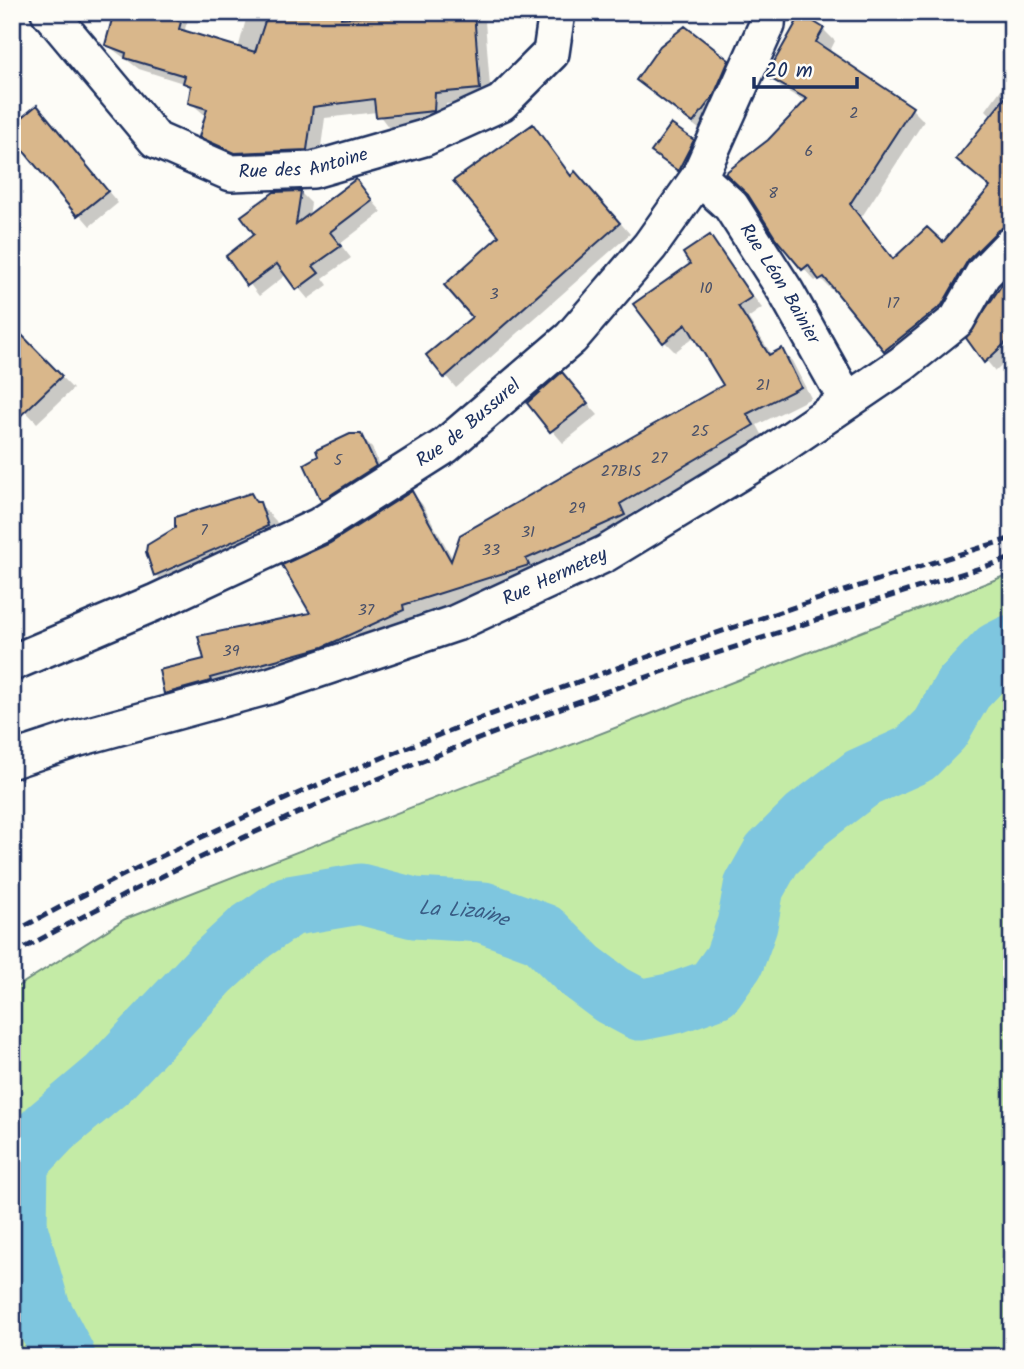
<svg xmlns="http://www.w3.org/2000/svg" width="1024" height="1369" font-family="Kalam,sans-serif">
	<style>
		.green { fill: #c4eba6; stroke: #708d82; stroke-width: 2 }
		.shadow { fill: #0003 }
		.lines { fill: none; stroke-linecap: round; stroke-linejoin: round }
		.river { stroke: #7ec6df; stroke-width: 61 }
		.building { fill: #d9b78b; stroke: #1b2f5e; stroke-width: 2 }
		.minor-casing { stroke: #1b2f5e; stroke-width: 40 }
		.minor { stroke: #fdfcf7; stroke-width: 35 }
		.rail { stroke: #1b2f5e; stroke-width: 5; stroke-dasharray: 10 5; stroke-linecap: butt }
		.labels { text-anchor: middle; dominant-baseline: central; stroke-width: 6; stroke-linejoin: round; paint-order: stroke }
		.number-label { font-size: 16px; fill: #4a5169 }
		.street-label { font-size: 19px; fill: #1b2f5e; stroke: #fdfcf7 }
		.water-label { font-size: 21px; font-style: italic; fill: #395c85; stroke: #fdfcf7 }
	</style>
	<rect width="100%" height="100%" fill="#fdfcf7"/>
	<filter id="ink" filterUnits="userSpaceOnUse"><feTurbulence type="fractalNoise" baseFrequency=".0143" numOctaves="2"/><feDisplacementMap in="SourceGraphic" scale="14" xChannelSelector="R" yChannelSelector="G"/><feConvolveMatrix kernelMatrix="1 2 1 2 8 2 1 2 1" color-interpolation-filters="sRGB"/></filter>
	<g filter="url(#ink)">
		<!-- green -->
		<path class="green" d="M 1012,573 L 1012,1357 L 12,1357 L 12,990 L 125,919 Z"/>
		<!-- shadow -->
		<path class="shadow" d="M 116,12 L 190,12 L 185,29 L 191,35 L 238,49 L 248,12 L 357,12 L 355,19 L 476,12 L 485,21 L 491,100 L 446,104 L 445,123 L 389,128 L 377,112 L 325,118 L 319,161 L 248,164 L 213,148 L 201,136 L 206,116 L 190,102 L 192,90 L 186,84 L 139,69 L 107,45 Z
			M 894,12 L 919,12 L 914,22 Z
			M 823,29 L 835,41 L 829,53 L 912,109 L 924,121 L 861,218 L 895,260 L 943,245 L 992,188 L 992,116 L 986,110 L 1002,88 L 1012,96 L 1012,242 L 898,362 L 836,289 L 833,291 L 820,278 L 815,281 L 803,268 L 769,141 L 807,102 L 781,88 L 769,75 Z
			M 728,62 L 740,74 L 705,134 L 638,80 Z
			M 12,116 L 50,138 L 56,130 L 118,203 L 90,226 L 12,135 Z
			M 532,126 L 572,176 L 586,184 L 630,234 L 456,388 L 428,355 L 475,317 Z
			M 692,141 L 698,147 L 684,175 L 658,157 Z
			M 356,182 L 382,212 L 340,244 L 351,258 L 323,278 L 328,285 L 308,299 L 287,274 L 259,296 L 228,256 L 300,192 L 311,203 L 309,216 Z
			M 709,238 L 762,308 L 748,318 L 772,355 L 781,350 L 792,361 L 811,398 L 757,425 L 763,436 L 630,515 L 634,526 L 539,576 L 413,616 L 414,620 L 176,704 L 165,693 L 206,660 L 313,614 L 330,545 L 411,493 L 422,504 L 453,559 L 726,385 L 695,336 L 675,352 L 664,341 L 692,264 Z
			M 1012,287 L 1012,355 L 995,371 L 968,338 Z
			M 21,336 L 73,389 L 37,423 L 12,397 Z
			M 562,374 L 598,415 L 563,443 L 529,403 Z
			M 360,436 L 372,448 L 386,478 L 334,511 L 323,500 Z
			M 251,495 L 276,521 L 284,544 L 173,592 L 156,575 Z"/>
		<g class="lines">
			<!-- river -->
			<path class="river" id="s1" d="M 65,1357 L 40,1309 L 17,1228 L 18,1162 L 50,1128 L 108,1079 L 211,969 L 251,932 L 289,906 L 360,894 L 414,908 L 483,912 L 543,934 L 580,971 L 612,995 L 640,1010 L 675,1003 L 714,989 L 734,961 L 747,925 L 754,887 L 772,855 L 807,820 L 862,778 L 915,754 L 940,729 L 963,689 L 998,652 L 1012,645"/>
		</g>
		<!-- building -->
		<path class="building" d="M 114,12 L 175,12 L 173,19 L 181,22 L 179,29 L 255,52 L 268,12 L 342,12 L 341,18 L 474,12 L 480,89 L 435,93 L 434,111 L 376,117 L 374,99 L 313,107 L 307,150 L 235,153 L 199,137 L 207,109 L 188,103 L 191,86 L 183,83 L 185,76 L 125,58 L 126,53 L 105,45 Z
			M 801,14 L 824,28 L 816,42 L 913,107 L 850,204 L 893,259 L 927,227 L 943,242 L 990,187 L 956,159 L 1012,89 L 1012,224 L 998,230 L 968,260 L 942,305 L 884,351 L 824,277 L 819,280 L 808,265 L 802,270 L 776,239 L 748,195 L 725,173 L 768,140 L 807,99 L 766,76 Z
			M 685,26 L 729,60 L 714,95 L 693,123 L 636,80 L 660,46 Z
			M 37,105 L 108,191 L 77,216 L 12,137 L 12,126 Z
			M 533,124 L 571,176 L 575,171 L 620,223 L 444,378 L 426,355 L 472,317 L 444,285 L 499,236 L 453,181 Z
			M 671,124 L 694,140 L 678,171 L 651,152 Z
			M 356,179 L 372,200 L 330,232 L 341,246 L 313,266 L 319,273 L 296,290 L 277,264 L 247,286 L 226,256 L 254,234 L 241,216 L 274,192 L 301,191 L 296,224 Z
			M 710,235 L 752,297 L 738,306 L 769,355 L 782,348 L 801,387 L 747,414 L 754,425 L 620,504 L 625,515 L 526,559 L 529,565 L 403,605 L 404,610 L 323,647 L 210,678 L 211,681 L 164,694 L 159,670 L 204,659 L 198,636 L 310,613 L 282,565 L 330,543 L 412,491 L 451,561 L 460,535 L 723,385 L 686,324 L 663,343 L 633,304 L 690,264 L 683,253 Z
			M 1005,280 L 1012,285 L 1012,337 L 984,363 L 966,338 Z
			M 12,325 L 62,376 L 12,424 Z
			M 562,372 L 588,403 L 550,432 L 527,403 Z
			M 350,434 L 361,434 L 376,466 L 321,501 L 304,464 L 318,456 L 316,450 Z
			M 251,493 L 256,502 L 260,502 L 268,526 L 154,576 L 146,552 L 147,545 L 175,528 L 175,517 Z"/>
		<g class="lines">
			<defs>
				<g id="minor">
					<path id="s2" d="M 49,12 L 156,140 L 231,173 L 313,170 L 424,138 L 501,103 L 551,53 L 557,12"/>
					<path id="s3" d="M 699,177 L 731,206 L 786,292 L 847,401"/>
					<path id="s4" d="M 12,663 L 156,602 L 319,526 L 445,446 L 571,338 L 650,246 L 699,177 L 767,25 L 768,12"/>
					<path id="s5" d="M 12,760 L 79,738 L 269,686 L 456,623 L 605,554 L 768,455 L 902,364 L 957,320 L 983,274 L 1012,244"/>
				</g>
			</defs>
			<!-- minor casing -->
			<use href="#minor" class="minor-casing"/>
			<!-- minor -->
			<use href="#minor" class="minor"/>
			<!-- rail -->
			<path class="rail" d="M 12,933 C 329,760 668,644 1012,538
				M 12,955 C 327,778 668,665 1012,558"/>
		</g>
	</g>
	<g class="labels">
		<!-- number labels -->
		<g class="number-label">
			<text x="854" y="113">2</text>
			<text x="809" y="151">6</text>
			<text x="773" y="193">8</text>
			<text x="706" y="288">10</text>
			<text x="494" y="294">3</text>
			<text x="893" y="303">17</text>
			<text x="763" y="385">21</text>
			<text x="700" y="431">25</text>
			<text x="659" y="458">27</text>
			<text x="338" y="460">5</text>
			<text x="621" y="471">27BIS</text>
			<text x="577" y="508">29</text>
			<text x="204" y="530">7</text>
			<text x="528" y="532">31</text>
			<text x="491" y="550">33</text>
			<text x="366" y="610">37</text>
			<text x="231" y="651">39</text>
		</g>
		<!-- street labels -->
		<g class="street-label">
			<text stroke="none"><textPath href="#s2" startOffset="322">Rue des Antoine</textPath></text>
			<text stroke="none"><textPath href="#s3" startOffset="135">Rue Léon Bainier</textPath></text>
			<text stroke="none"><textPath href="#s4" startOffset="518">Rue de Bussurel</textPath></text>
			<text stroke="none"><textPath href="#s5" startOffset="574">Rue Hermetey</textPath></text>
		</g>
		<!-- water labels -->
		<g class="water-label">
			<text stroke="none"><textPath href="#s1" startOffset="756">La Lizaine</textPath></text>
		</g>
	</g>
	<!-- margin -->
	<rect width="1024" height="1369" fill="none" stroke="#fdfcf7" stroke-width="42"/>
	<rect x="21" y="21" width="982" height="1327" fill="none" stroke="#1b2f5e" stroke-width="2.5" filter="url(#ink)"/>
	<!-- scale -->
	<path d="M754 77v10h103v-10" fill="none" stroke="#1b2f5e" stroke-width="3.5"/>
	<text x="765" y="77" font-size="21" fill="#1b2f5e" stroke="#fdfcf7" stroke-width="5" paint-order="stroke">20 m</text>
</svg>
